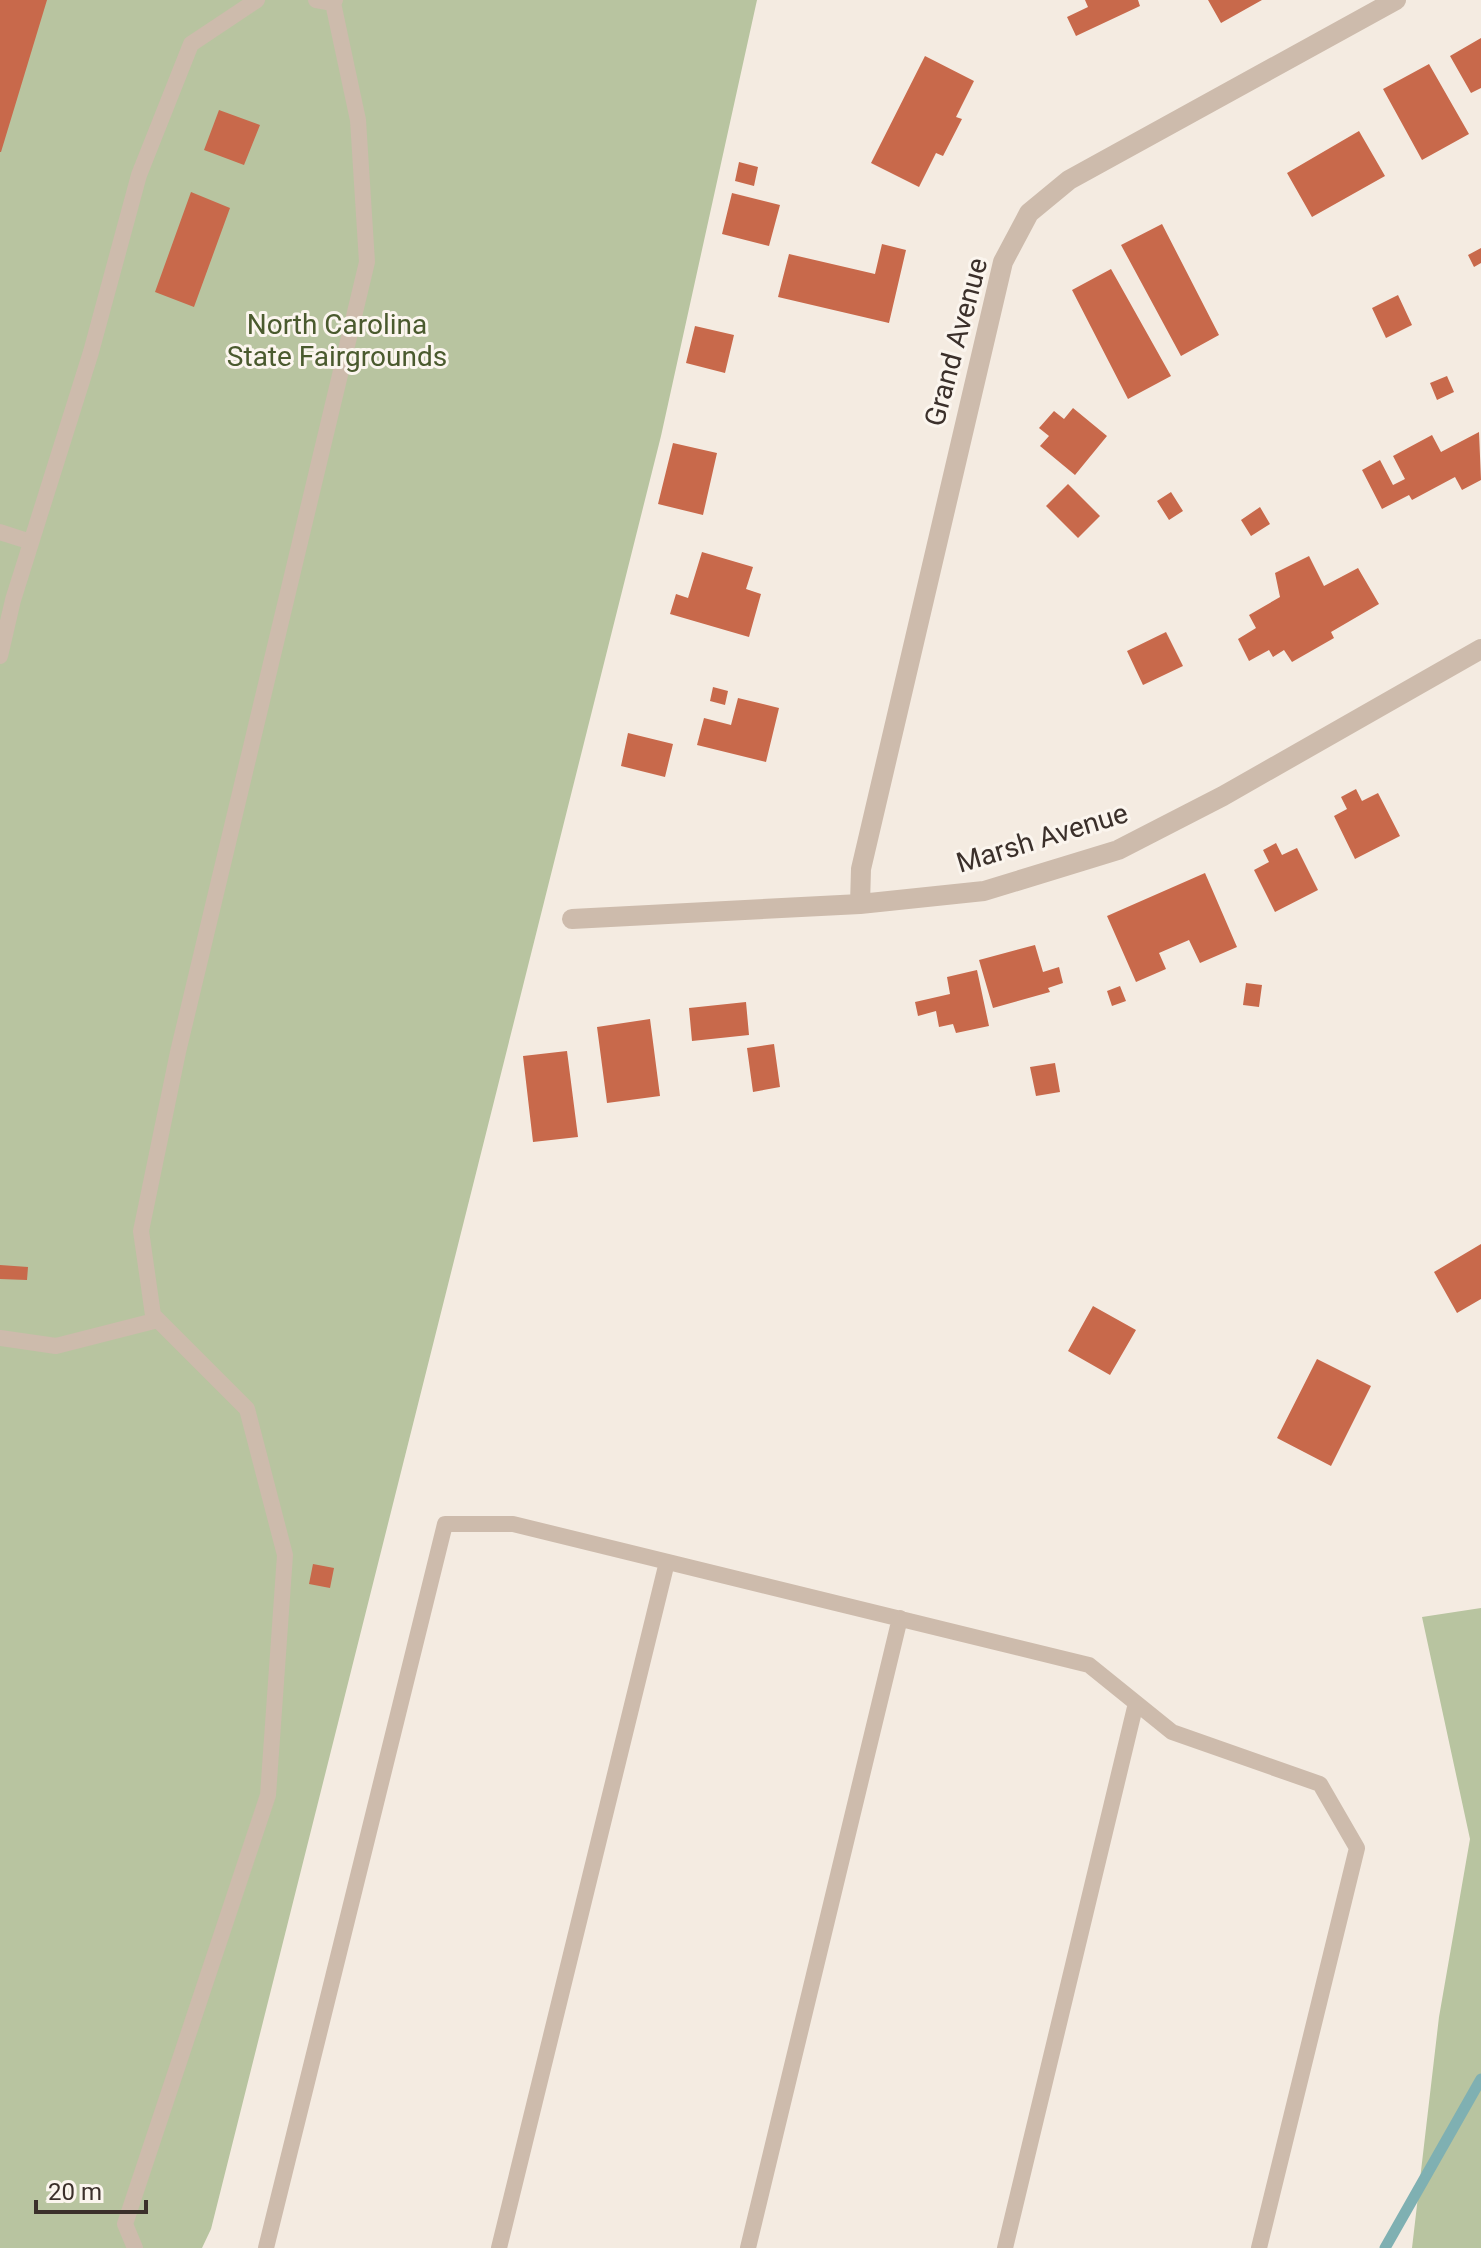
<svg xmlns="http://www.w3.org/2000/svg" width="1481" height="2248" font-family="Roboto,sans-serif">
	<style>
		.green { fill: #b8c4a0 }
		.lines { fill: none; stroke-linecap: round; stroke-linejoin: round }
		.stream { stroke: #7fb0b2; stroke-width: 11 }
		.building { fill: #c8694b }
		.service { stroke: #cdbbac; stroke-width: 16 }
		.minor { stroke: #cdbbac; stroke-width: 20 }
		.labels { text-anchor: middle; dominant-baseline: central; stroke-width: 6; stroke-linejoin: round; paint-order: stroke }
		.park-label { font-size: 28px; fill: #4a5a2e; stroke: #fbf5ee }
		.street-label { font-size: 28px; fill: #3b302b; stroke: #fbf5ee }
	</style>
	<rect width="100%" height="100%" fill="#f4ebe1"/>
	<!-- green -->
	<path class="green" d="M 0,0 L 757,0 L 661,436 L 211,2229 L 202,2248 L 0,2248 Z
		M 1481,1608 L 1481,2248 L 1412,2248 L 1439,2017 L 1470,1839 L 1422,1617 Z"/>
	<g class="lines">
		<!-- stream -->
		<path class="stream" d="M 1385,2248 L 1481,2079"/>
	</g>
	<!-- building -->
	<path class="building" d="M 0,0 L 47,0 L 1,152 L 0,152 Z
		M 1085,0 L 1138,0 L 1140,6 L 1076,36 L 1067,17 L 1088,7 Z
		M 1208,0 L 1262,0 L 1221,23 Z
		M 1481,38 L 1481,88 L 1471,93 L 1450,56 Z
		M 925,56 L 974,81 L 956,117 L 962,119 L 943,156 L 936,153 L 919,187 L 871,163 Z
		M 1429,64 L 1469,134 L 1422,160 L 1383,89 Z
		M 219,110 L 260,125 L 244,165 L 204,150 Z
		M 1359,131 L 1385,176 L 1312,217 L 1287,173 Z
		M 739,162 L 758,167 L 754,186 L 735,181 Z
		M 191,192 L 230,208 L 194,307 L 155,292 Z
		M 732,193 L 780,205 L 769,246 L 722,234 Z
		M 1162,224 L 1219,335 L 1181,356 L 1121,245 Z
		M 882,244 L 906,250 L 889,323 L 778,297 L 789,254 L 875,274 Z
		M 1481,248 L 1481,263 L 1474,267 L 1468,255 Z
		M 1111,269 L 1171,376 L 1128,399 L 1072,290 Z
		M 1398,295 L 1412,325 L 1386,338 L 1372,308 Z
		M 695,326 L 734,335 L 725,373 L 686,363 Z
		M 1447,376 L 1454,392 L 1437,400 L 1430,383 Z
		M 1073,408 L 1107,436 L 1075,475 L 1040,446 L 1049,436 L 1039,428 L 1054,411 L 1064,419 Z
		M 1479,432 L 1481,480 L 1462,490 L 1455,477 L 1412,500 L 1409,495 L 1382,509 L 1362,470 L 1380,460 L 1393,485 L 1405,479 L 1393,456 L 1432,435 L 1441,452 Z
		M 673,443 L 717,453 L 703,515 L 658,504 Z
		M 1068,484 L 1100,516 L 1078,538 L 1046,506 Z
		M 1171,492 L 1183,511 L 1169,520 L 1157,501 Z
		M 1260,507 L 1270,524 L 1251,536 L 1241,520 Z
		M 702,552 L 753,567 L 746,589 L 761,594 L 749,637 L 670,614 L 676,594 L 688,598 Z
		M 1309,556 L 1324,586 L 1358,568 L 1379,604 L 1331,632 L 1334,638 L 1292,662 L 1284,650 L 1273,657 L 1269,650 L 1249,661 L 1238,639 L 1256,628 L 1249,615 L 1280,597 L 1275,573 Z
		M 1166,632 L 1183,666 L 1143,685 L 1127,651 Z
		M 713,687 L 728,691 L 725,705 L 710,701 Z
		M 738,698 L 779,708 L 766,762 L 697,745 L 704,718 L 731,725 Z
		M 628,733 L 673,744 L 665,777 L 621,766 Z
		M 1356,789 L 1362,801 L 1378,793 L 1400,836 L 1355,859 L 1334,816 L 1347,809 L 1341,797 Z
		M 1276,843 L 1282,855 L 1297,848 L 1318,890 L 1275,912 L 1254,870 L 1269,862 L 1263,850 Z
		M 1205,873 L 1237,947 L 1200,963 L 1189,940 L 1159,953 L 1166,969 L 1136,982 L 1107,916 Z
		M 1035,945 L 1043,972 L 1059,967 L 1063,983 L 1048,988 L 1050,992 L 993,1008 L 979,960 Z
		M 977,970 L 989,1026 L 956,1033 L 953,1024 L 939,1027 L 936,1011 L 918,1016 L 915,1002 L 950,994 L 947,977 Z
		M 1246,983 L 1262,985 L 1259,1007 L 1243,1005 Z
		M 1120,986 L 1126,1001 L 1112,1006 L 1107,991 Z
		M 746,1002 L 749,1035 L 692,1041 L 689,1008 Z
		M 650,1019 L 660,1096 L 607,1103 L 597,1027 Z
		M 774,1044 L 780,1087 L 753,1092 L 747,1048 Z
		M 567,1051 L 578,1137 L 533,1142 L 523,1056 Z
		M 1055,1063 L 1060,1092 L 1036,1096 L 1030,1067 Z
		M 1481,1244 L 1481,1299 L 1457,1313 L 1434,1272 Z
		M 0,1265 L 28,1267 L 27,1280 L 0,1279 Z
		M 1093,1306 L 1136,1330 L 1110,1375 L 1068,1351 Z
		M 1317,1359 L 1371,1386 L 1331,1466 L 1277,1438 Z
		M 313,1564 L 334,1568 L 330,1588 L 309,1584 Z"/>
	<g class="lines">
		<!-- service -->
		<path class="service" d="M 316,0 L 333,3
			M 0,532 L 31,542
			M 0,656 L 13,600 L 91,352 L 139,175 L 191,44 L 257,0
			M 0,1338 L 56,1346 L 158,1320
			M 135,2248 L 125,2224 L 268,1795 L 285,1555 L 247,1409 L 153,1315 L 141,1231 L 178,1052 L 367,262 L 358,120 L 333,3 L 335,0
			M 266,2248 L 445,1524 L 513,1524 L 1089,1665 L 1172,1732 L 1320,1784 L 1357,1848 L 1259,2248
			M 499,2248 L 667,1562
			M 748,2248 L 900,1618
			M 1005,2248 L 1136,1703"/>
		<!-- minor -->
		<path class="minor" d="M 860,904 L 861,869 L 1003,262 L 1029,213 L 1069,180 L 1396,0
			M 572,919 L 860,904 L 984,891 L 1118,850 L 1223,796 L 1481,649"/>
	</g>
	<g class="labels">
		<!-- park labels -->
		<g class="park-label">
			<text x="337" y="324">North Carolina<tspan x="337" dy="32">State Fairgrounds</tspan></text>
		</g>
		<!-- street labels -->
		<g class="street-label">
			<text transform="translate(956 342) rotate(-75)">Grand Avenue</text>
			<text transform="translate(1042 838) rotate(-17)">Marsh Avenue</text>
		</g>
	</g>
	<!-- scale -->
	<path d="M36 2200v12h110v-12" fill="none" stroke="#3b302b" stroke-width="4"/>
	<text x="48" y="2200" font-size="24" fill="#3b302b" stroke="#fbf5ee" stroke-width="6" paint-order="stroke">20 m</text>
</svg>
